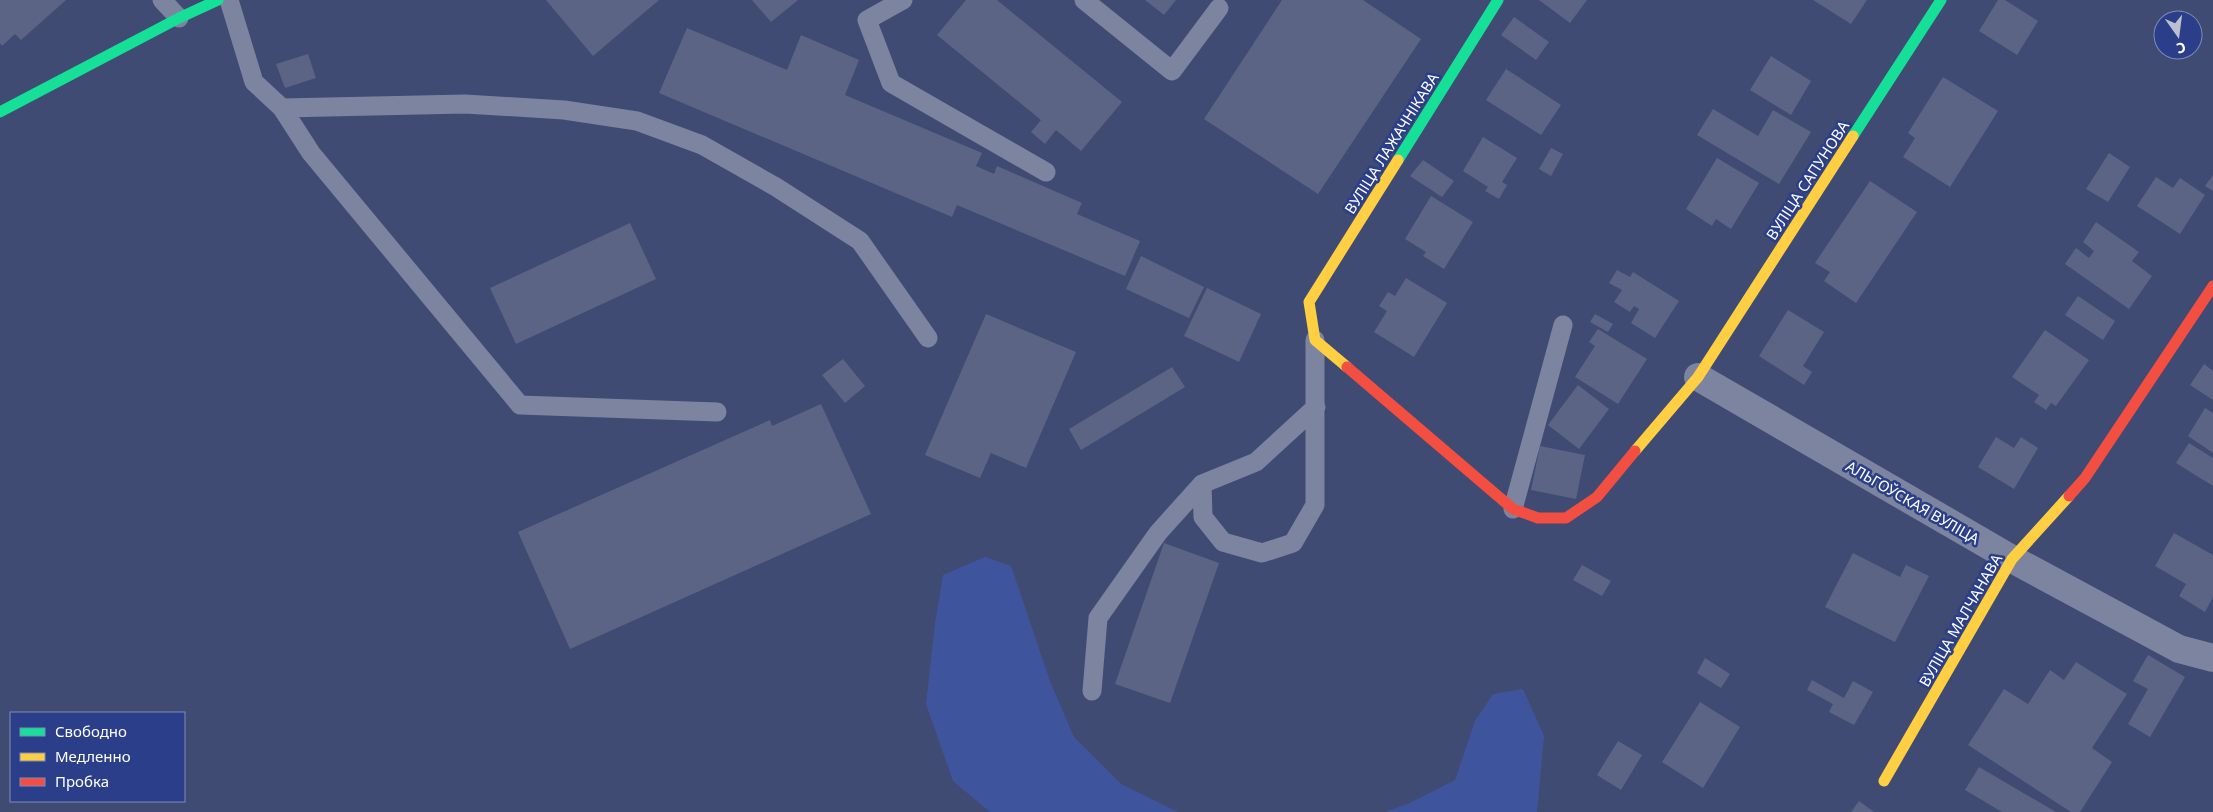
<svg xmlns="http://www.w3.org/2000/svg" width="2213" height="812" font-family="'Noto Sans',sans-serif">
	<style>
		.green { fill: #3e559e }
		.building { fill: #5b6484 }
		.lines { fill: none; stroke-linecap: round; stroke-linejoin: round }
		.lane { stroke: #7c84a0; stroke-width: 19 }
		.street { stroke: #7c84a0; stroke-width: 28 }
		.fast { stroke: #16e098; stroke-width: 11 }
		.slow { stroke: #ffcf43; stroke-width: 11 }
		.jam { stroke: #f24e42; stroke-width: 11 }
		.labels { text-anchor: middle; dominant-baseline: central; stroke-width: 5; stroke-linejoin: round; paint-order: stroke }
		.street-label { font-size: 15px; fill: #fff; stroke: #2a3e89 }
	</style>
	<rect width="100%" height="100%" fill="#404b73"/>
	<!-- green -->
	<path class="green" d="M 985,557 L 1011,566 L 1051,684 L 1074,737 L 1121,784 L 1178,812 L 990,812 L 953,781 L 926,704 L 935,623 L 943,575 Z
		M 1523,689 L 1544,736 L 1537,812 L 1385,812 L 1410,803 L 1455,780 L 1475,721 L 1493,694 Z"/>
	<!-- building -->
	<path class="building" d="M 0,0 L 66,0 L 21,40 L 15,34 L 2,46 L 0,43 Z
		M 546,0 L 659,0 L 593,56 Z
		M 752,0 L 798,0 L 771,22 Z
		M 966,0 L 997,0 L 1122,102 L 1081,151 L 1056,130 L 1045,144 L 1031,132 L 1041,120 L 937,35 Z
		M 1145,0 L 1176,0 L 1164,15 Z
		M 1282,0 L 1363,0 L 1421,39 L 1318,194 L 1204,119 Z
		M 1539,0 L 1587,0 L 1570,23 Z
		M 1813,0 L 1867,0 L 1851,24 Z
		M 1998,0 L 2005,0 L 2038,21 L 2017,55 L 1979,31 Z
		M 1514,17 L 1549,42 L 1536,60 L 1501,35 Z
		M 687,28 L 787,70 L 801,35 L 859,60 L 845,95 L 982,153 L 976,166 L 994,174 L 997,166 L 1082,203 L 1077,214 L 1140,241 L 1125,276 L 957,205 L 952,217 L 659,93 Z
		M 308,54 L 316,78 L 285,88 L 276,64 Z
		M 1771,56 L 1811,81 L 1791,115 L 1750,90 Z
		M 1506,69 L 1561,105 L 1541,135 L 1486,100 Z
		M 1943,77 L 1998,111 L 1950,187 L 1903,157 L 1915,138 L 1908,133 Z
		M 1713,109 L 1758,136 L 1773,110 L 1811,132 L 1779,184 L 1697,135 Z
		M 1483,137 L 1517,158 L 1502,182 L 1507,185 L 1499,199 L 1485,191 L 1488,187 L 1463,171 Z
		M 1551,148 L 1563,154 L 1551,176 L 1539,169 Z
		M 2109,153 L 2130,167 L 2108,202 L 2086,189 Z
		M 1717,158 L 1759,183 L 1731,229 L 1716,219 L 1712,226 L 1686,209 Z
		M 1423,160 L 1454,181 L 1442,197 L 1410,176 Z
		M 2213,175 L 2213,191 L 2205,186 Z
		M 2156,177 L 2173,188 L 2180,178 L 2205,195 L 2180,234 L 2137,206 Z
		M 1870,181 L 1917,212 L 1856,303 L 1824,281 L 1830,272 L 1815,263 Z
		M 1431,196 L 1473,222 L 1444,269 L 1423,256 L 1426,252 L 1405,239 Z
		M 2096,222 L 2139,252 L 2132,261 L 2152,276 L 2129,309 L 2065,264 L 2076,248 L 2089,258 L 2094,251 L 2083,242 Z
		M 630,223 L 656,279 L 516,344 L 490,288 Z
		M 1141,256 L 1204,287 L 1189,318 L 1126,289 Z
		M 1617,270 L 1630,277 L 1633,272 L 1679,301 L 1655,338 L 1631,323 L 1639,309 L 1634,306 L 1630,312 L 1614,302 L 1622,290 L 1609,283 Z
		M 1406,278 L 1447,303 L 1414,357 L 1374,332 L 1387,311 L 1379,306 L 1388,292 L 1395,296 Z
		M 1207,288 L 1261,314 L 1239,362 L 1184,336 Z
		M 2078,296 L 2115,321 L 2103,340 L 2065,315 Z
		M 1788,310 L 1824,332 L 1803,366 L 1812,372 L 1804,385 L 1759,356 Z
		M 986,314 L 1076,352 L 1026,468 L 991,453 L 980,478 L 925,455 Z
		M 1595,314 L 1613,324 L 1608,332 L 1590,322 Z
		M 1598,329 L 1647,359 L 1618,404 L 1575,377 L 1595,346 L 1589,342 Z
		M 2045,330 L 2089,360 L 2056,406 L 2051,403 L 2046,410 L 2034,402 L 2039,395 L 2012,377 Z
		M 843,359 L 865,386 L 845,403 L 822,375 Z
		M 2204,364 L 2213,371 L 2213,400 L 2190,385 Z
		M 1172,367 L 1185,387 L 1081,450 L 1069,429 Z
		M 1578,385 L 1609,409 L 1579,449 L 1548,425 Z
		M 821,404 L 871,514 L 570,649 L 518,532 L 770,420 L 772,426 Z
		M 2205,408 L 2213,413 L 2213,453 L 2188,436 Z
		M 1996,437 L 2014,448 L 2021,437 L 2038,448 L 2014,489 L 1978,467 Z
		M 2189,443 L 2213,458 L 2213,486 L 2176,463 Z
		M 1540,446 L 1585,455 L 1576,499 L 1531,490 Z
		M 2174,533 L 2213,555 L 2213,597 L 2205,612 L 2179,596 L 2186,584 L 2155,566 Z
		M 1164,543 L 1219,563 L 1170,703 L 1115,684 Z
		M 1853,553 L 1900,577 L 1906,565 L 1929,576 L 1895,642 L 1825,607 Z
		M 1582,565 L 1611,581 L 1602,596 L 1573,580 Z
		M 2148,655 L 2185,677 L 2150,737 L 2128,724 L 2148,689 L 2133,681 Z
		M 1705,658 L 1730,674 L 1721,688 L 1697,673 Z
		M 2076,662 L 2127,694 L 2092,748 L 2112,762 L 2080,812 L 2071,812 L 1968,745 L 2004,689 L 2028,704 L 2050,670 L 2064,680 Z
		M 1812,680 L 1844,698 L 1853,681 L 1873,692 L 1854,725 L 1829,712 L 1833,704 L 1807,690 Z
		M 1700,702 L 1740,727 L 1703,788 L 1662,762 Z
		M 1618,741 L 1642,755 L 1621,790 L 1597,775 Z
		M 1979,767 L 2056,812 L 2002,812 L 1965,790 Z
		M 1859,801 L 1874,812 L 1851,812 Z"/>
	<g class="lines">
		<!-- lane -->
		<path class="lane" d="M 162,0 L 179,18
			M 229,0 L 254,82 L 282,108 L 465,104 L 564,110 L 637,121 L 702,145 L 776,187 L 860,241 L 928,338
			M 903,0 L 867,20 L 891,83 L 1046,172
			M 1084,0 L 1172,71 L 1219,8
			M 282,108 L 311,153 L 520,405 L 717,412
			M 1202,484 L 1203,517 L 1223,542 L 1262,553 L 1293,543 L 1315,505 L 1315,340
			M 1513,509 L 1563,325
			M 1092,691 L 1098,618 L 1158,533 L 1202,484 L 1256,462 L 1316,407"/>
		<!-- street -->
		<path class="street" d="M 1698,377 L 2012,559 L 2179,649 L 2213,658"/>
		<!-- fast -->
		<path class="fast" d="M 0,112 L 179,18 L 218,0
			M 1853,136 L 1941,0
			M 1398,160 L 1498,0"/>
		<!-- slow -->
		<path class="slow" d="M 1347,367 L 1315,340 L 1309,302 L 1398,160
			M 1635,451 L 1698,377 L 1853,136
			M 1884,781 L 2012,559 L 2069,496"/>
		<!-- jam -->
		<path class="jam" d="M 1347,367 L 1513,509 L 1538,518 L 1566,518 L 1597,497 L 1635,451
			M 2069,496 L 2085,478 L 2213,286"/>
	</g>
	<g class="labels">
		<!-- street labels -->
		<g class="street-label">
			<text transform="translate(1391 143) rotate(-58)">ВУЛІЦА ЛАЖАЧНІКАВА</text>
			<text transform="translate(1807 180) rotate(-57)">ВУЛІЦА САПУНОВА</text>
			<text transform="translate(1913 502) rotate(30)">АЛЬГОЎСКАЯ ВУЛІЦА</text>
			<text transform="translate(1960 620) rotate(-60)">ВУЛІЦА МАЛЧАНАВА</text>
		</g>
	</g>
	<!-- legend -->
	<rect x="10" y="712" width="175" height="90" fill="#2a3e89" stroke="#7f8bb8"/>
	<rect x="20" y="728" width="25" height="8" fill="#16e098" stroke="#7f8bb8"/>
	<text x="55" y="737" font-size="15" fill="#ffffff">Свободно</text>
	<rect x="20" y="753" width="25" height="8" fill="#ffcf43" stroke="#7f8bb8"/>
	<text x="55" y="762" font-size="15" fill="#ffffff">Медленно</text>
	<rect x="20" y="778" width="25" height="8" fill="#f24e42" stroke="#7f8bb8"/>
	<text x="55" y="787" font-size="15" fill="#ffffff">Пробка</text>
	<!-- north arrow -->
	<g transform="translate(2178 35) rotate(166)"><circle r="24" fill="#2a3e89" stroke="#7f8bb8"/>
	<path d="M0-4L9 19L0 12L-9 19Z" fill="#bcc0ce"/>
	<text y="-8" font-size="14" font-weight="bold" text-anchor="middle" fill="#ffffff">С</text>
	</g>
</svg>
